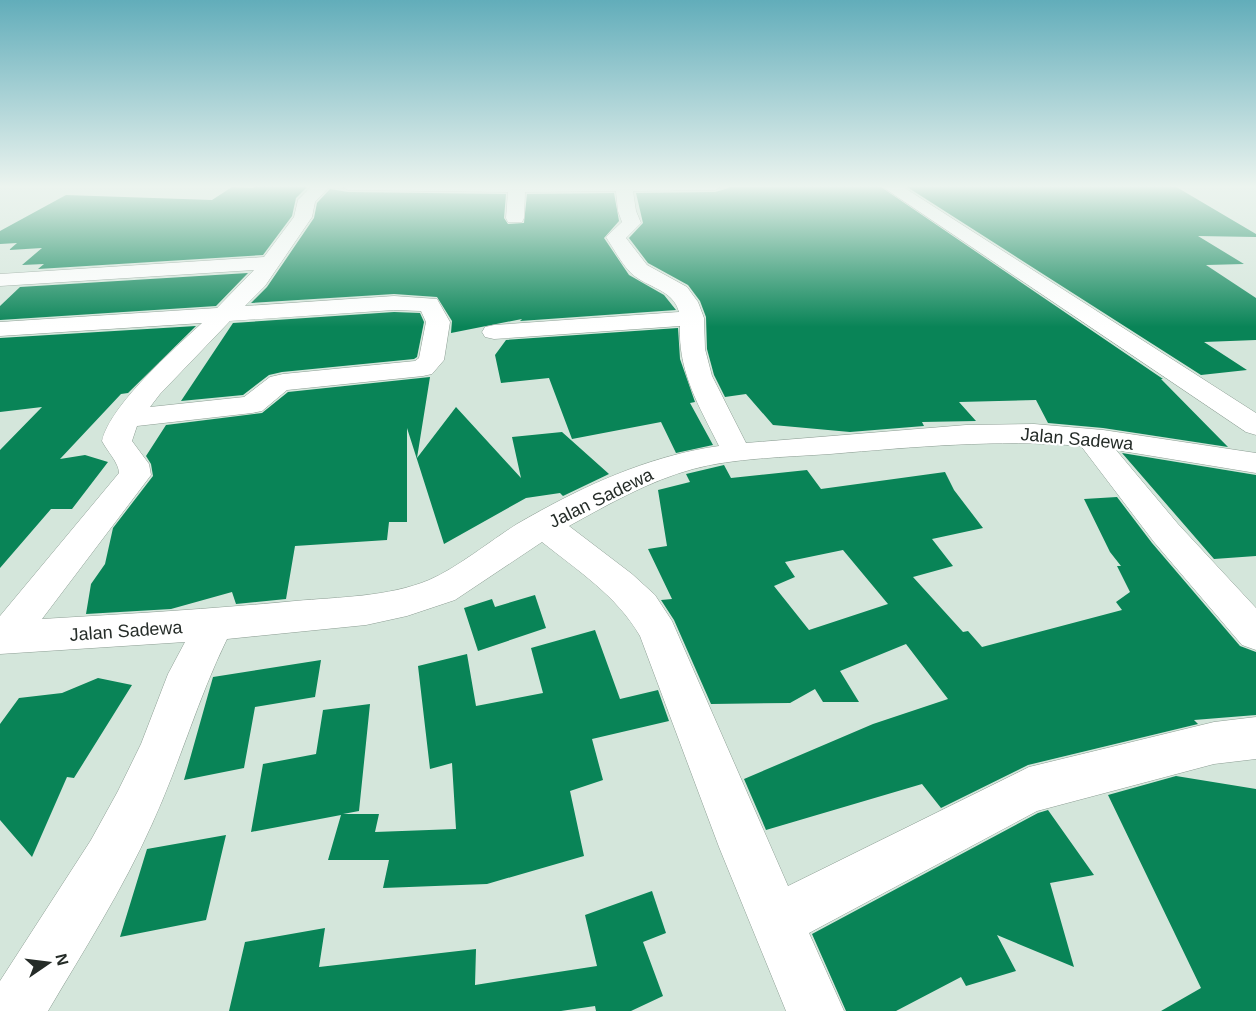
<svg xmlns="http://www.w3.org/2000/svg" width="1256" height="1011" font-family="Helvetica,sans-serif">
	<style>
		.building { fill: #098457; fill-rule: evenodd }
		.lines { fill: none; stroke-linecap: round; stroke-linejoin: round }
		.street-casing { stroke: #8d9e94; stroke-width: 1 }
		.secondary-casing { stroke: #8d9e94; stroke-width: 1 }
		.street { fill: #fff; fill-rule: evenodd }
		.secondary { fill: #fff; fill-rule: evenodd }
		.labels { text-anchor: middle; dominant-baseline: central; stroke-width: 4.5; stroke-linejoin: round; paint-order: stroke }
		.street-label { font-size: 18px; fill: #252c28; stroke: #fff }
	</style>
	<rect width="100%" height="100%" fill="#d4e6db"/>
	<!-- building -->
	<path class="building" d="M 257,185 L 309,185 L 296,198 L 292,216 L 263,255 L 38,269 L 44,264 L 22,265 L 42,248 L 9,250 L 17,243 L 0,244 L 0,231 L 66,195 L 212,200 L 232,187 L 253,188 Z
		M 878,185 L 1163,379 L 1161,379 L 1228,447 L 1103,428 L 1048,423 L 1036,400 L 959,402 L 976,421 L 922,422 L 924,426 L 850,432 L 773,425 L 746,394 L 725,397 L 714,375 L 707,349 L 706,317 L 700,301 L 688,285 L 648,263 L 629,238 L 643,223 L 636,193 L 715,192 L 729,188 L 728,187 Z
		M 904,185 L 1173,185 L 1256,234 L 1256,237 L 1198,236 L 1244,264 L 1206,265 L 1256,298 L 1256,340 L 1204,342 L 1247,370 L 1201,375 Z
		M 330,189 L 348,192 L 506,194 L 504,218 L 508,224 L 524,223 L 527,194 L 614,193 L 619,221 L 604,238 L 629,275 L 664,295 L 676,310 L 520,321 L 522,319 L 451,333 L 452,321 L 437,297 L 394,294 L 251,303 L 267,287 L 314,218 L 317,203 Z
		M 248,273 L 216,306 L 0,320 L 0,306 L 20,287 Z
		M 394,312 L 420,313 L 424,322 L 417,357 L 414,359 L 282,372 L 269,375 L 243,395 L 181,401 L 233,323 Z
		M 196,326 L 128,393 L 121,394 L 60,459 L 85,455 L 108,462 L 72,509 L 51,509 L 0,568 L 0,450 L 42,407 L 0,412 L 0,338 Z
		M 678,328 L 680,359 L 695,402 L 690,403 L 713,445 L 676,453 L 661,422 L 572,439 L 549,378 L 501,383 L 495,355 L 506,340 Z
		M 430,377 L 417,458 L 456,407 L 521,478 L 512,437 L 562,432 L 609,474 L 563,496 L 560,493 L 526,498 L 444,544 L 407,428 L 407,522 L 389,522 L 387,540 L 295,546 L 286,599 L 236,604 L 232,592 L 171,609 L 86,614 L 91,584 L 105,564 L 113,528 L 153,476 L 151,464 L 146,456 L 166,425 L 262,413 L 288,392 Z
		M 1122,453 L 1256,475 L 1256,556 L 1214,559 Z
		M 724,465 L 731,478 L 807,470 L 821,489 L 945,472 L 954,490 L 983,528 L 932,539 L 953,566 L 913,577 L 963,632 L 968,631 L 982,647 L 1122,610 L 1116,602 L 1130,592 L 1117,566 L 1121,566 L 1110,552 L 1084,499 L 1117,497 L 1152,543 L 1240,646 L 1256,652 L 1256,715 L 1194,720 L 1198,724 L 1028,765 L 941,808 L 922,784 L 766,830 L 744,779 L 873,724 L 948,699 L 906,644 L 840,671 L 859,702 L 823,702 L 815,689 L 790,703 L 711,704 L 674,620 L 661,600 L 672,599 L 648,549 L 667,546 L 658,490 L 690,482 L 686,474 ZM 843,550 L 888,604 L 809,630 L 774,586 L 795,577 L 785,562 Z
		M 535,595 L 546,628 L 478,651 L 464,608 L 492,599 L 495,607 Z
		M 595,630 L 620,699 L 658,690 L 669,721 L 592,739 L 603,780 L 570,791 L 584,856 L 487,884 L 383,888 L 389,860 L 328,860 L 341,815 L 251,832 L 263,764 L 316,754 L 323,710 L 370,704 L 359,811 L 343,814 L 379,814 L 375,832 L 456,829 L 452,763 L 430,769 L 418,666 L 467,654 L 476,706 L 543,693 L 531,648 Z
		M 321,660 L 315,697 L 255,707 L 244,768 L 184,780 L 213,677 Z
		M 98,678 L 132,685 L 74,778 L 67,777 L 32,857 L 0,820 L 0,724 L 19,698 L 62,693 Z
		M 1176,776 L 1256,789 L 1256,1011 L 1161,1011 L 1201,988 L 1108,795 Z
		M 1048,810 L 1094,875 L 1050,883 L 1074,967 L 997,935 L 1016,971 L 966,986 L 961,977 L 896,1011 L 846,1011 L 812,934 L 1038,813 Z
		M 226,835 L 206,920 L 120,937 L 147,849 Z
		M 652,891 L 666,933 L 643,942 L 663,996 L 631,1011 L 596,1011 L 595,1006 L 561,1011 L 229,1011 L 245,942 L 325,928 L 319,967 L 476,949 L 475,985 L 597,966 L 585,915 Z"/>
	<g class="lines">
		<defs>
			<path id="street" d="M 313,185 L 331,185 L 315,202 L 312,217 L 265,286 L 245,306 L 394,296 L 437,299 L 450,322 L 444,360 L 432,374 L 423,376 L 287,390 L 262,411 L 252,413 L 137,426 L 132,441 L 149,464 L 151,475 L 42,619 C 127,614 211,609 295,601 C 339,597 388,597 429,580 C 457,568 490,541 517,524 C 579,488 647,456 719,446 C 699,406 678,372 680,326 L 494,339 L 485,337 L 482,332 L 485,327 L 494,325 L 679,312 C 673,289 647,288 631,273 C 621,263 614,249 606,237 L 622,222 L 618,211 L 616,191 L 525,192 L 524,218 L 522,222 L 508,222 L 506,218 L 508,192 L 348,190 L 340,185 L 723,185 L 715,190 L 633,191 L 636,211 L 641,223 L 626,238 L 647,265 L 687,287 L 698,302 L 704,318 L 705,349 L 712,376 L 746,443 L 966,425 L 1034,424 L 1103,430 L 1256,453 L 1256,473 L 1116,450 L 1178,524 L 1256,608 L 1256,650 L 1242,645 L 1154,542 L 1081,446 C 997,439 914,447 830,454 C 788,457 733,458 693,469 C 649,481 609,504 569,526 L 632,574 L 655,595 L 672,621 L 788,886 L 1029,767 L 1214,722 L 1256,717 L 1256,759 L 1214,764 L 1037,811 L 809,933 L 844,1011 L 786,1011 L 719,847 L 640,636 C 617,596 577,570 542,542 L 455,600 L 407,616 L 366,625 L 227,639 C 198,698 180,763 152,824 C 123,889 84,950 48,1011 L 0,1011 L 0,981 L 91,840 L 118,791 L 141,744 L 168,674 L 185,642 L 0,654 L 0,616 L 119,473 C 119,463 107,451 102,441 C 110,405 174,349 202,323 L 0,336 L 0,322 L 217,308 L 254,270 L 0,286 L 0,274 L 264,257 L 294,217 L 298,200 ZM 394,310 L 421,311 L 426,322 L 419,358 L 415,361 L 283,374 L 270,377 L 244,397 L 150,407 L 160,394 L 230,321 Z"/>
			<path id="secondary" d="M 880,185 L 900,185 L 1256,413 L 1256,435 L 1246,432 Z"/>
		</defs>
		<!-- street casing -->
		<use href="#street" class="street-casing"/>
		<!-- secondary casing -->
		<use href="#secondary" class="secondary-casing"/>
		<!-- street -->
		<use href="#street" class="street"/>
		<!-- secondary -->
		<use href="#secondary" class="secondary"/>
	</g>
	<!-- sky -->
	<linearGradient id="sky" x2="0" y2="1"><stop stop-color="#62adba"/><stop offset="0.57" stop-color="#ecf4ef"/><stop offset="1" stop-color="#ecf4ef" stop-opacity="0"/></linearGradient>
	<rect width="1256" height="327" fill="url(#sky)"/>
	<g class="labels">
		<!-- street labels -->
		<g class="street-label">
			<text transform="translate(1077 439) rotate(5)">Jalan Sadewa</text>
			<text transform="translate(601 498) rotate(-26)">Jalan Sadewa</text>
			<text transform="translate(126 631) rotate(-4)">Jalan Sadewa</text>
		</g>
	</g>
	<!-- north arrow -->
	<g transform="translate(48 963) rotate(76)" stroke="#ffffff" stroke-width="4.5" paint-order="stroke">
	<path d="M0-4.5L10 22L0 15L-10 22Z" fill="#252c28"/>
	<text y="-9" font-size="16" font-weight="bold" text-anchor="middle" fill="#252c28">N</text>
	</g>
</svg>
